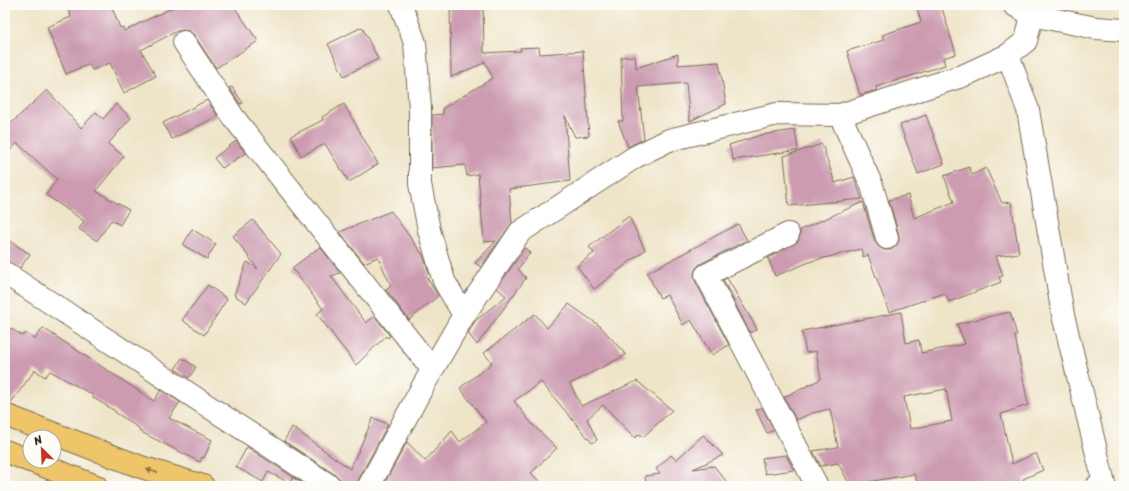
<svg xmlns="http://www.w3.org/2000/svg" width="1129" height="491" font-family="Sriracha,sans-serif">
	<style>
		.building { fill: #cc9bb1; fill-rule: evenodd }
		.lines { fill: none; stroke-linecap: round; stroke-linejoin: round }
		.minor-casing { stroke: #7a6b59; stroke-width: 24 }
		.major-casing { stroke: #7a6b59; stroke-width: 24 }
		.minor { stroke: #fff; stroke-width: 22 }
		.major { stroke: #eec569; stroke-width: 22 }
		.oneway { fill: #8c7040 }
	</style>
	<rect width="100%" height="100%" fill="#fdfcf7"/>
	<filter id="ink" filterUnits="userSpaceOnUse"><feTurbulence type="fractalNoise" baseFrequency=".025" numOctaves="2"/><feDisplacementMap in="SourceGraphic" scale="8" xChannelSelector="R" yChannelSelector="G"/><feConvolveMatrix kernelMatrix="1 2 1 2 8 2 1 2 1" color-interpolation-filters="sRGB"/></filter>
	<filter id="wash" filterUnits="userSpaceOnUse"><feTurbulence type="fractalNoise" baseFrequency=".012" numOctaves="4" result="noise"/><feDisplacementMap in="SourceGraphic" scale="16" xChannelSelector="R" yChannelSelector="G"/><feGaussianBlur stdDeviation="0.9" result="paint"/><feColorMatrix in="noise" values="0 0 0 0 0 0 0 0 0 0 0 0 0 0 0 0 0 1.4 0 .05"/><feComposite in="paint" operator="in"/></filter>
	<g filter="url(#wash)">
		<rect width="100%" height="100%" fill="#eee4c7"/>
		<g id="blocks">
			<!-- building -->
			<path class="building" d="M 67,5 L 111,5 L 120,28 L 123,27 L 124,31 L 178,5 L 233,5 L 258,41 L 216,68 L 194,35 L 189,31 L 184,30 L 177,31 L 141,50 L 156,76 L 124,93 L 110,63 L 92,70 L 89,64 L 66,74 L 47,27 L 71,17 Z
				M 450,5 L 483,5 L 484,53 L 521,51 L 520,48 L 539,47 L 540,54 L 583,51 L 589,136 L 575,137 L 565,116 L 570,181 L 509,189 L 512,223 L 481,267 L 475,263 L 496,241 L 484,242 L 478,174 L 467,176 L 465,165 L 432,168 L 432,115 L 443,114 L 443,108 L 493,78 L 484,60 L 484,63 L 451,77 Z
				M 916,5 L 941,5 L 956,54 L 943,58 L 945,65 L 876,87 L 877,90 L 860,95 L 847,51 L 884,40 L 882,35 L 921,22 Z
				M 362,27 L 378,59 L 344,76 L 328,44 Z
				M 678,54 L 678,65 L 719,62 L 726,104 L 690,121 L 686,83 L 638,87 L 644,139 L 628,147 L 618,121 L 623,121 L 621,57 L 635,56 L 636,68 Z
				M 232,87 L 243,103 L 240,104 L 229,88 Z
				M 47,90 L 81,128 L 96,112 L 103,119 L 116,104 L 131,118 L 108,144 L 124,156 L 96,191 L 129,210 L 120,225 L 111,220 L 97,241 L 79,229 L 84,221 L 46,195 L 57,179 L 17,143 L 5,156 L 5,129 Z
				M 207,100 L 218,116 L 172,139 L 163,123 Z
				M 344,104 L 378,164 L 349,182 L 325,144 L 301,156 L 291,136 L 323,120 L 322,117 Z
				M 926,115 L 944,164 L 918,174 L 900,125 Z
				M 795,130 L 798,150 L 733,160 L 729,145 L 761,135 Z
				M 236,141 L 246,153 L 222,168 L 214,158 Z
				M 822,144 L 835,183 L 854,177 L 862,199 L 789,206 L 784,156 Z
				M 969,167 L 972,175 L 986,168 L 1002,203 L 1011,202 L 1019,253 L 996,256 L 1003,276 L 999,277 L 1001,282 L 949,302 L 945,293 L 889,312 L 868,255 L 863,257 L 861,249 L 812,261 L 775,276 L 768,258 L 798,241 L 800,235 L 800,230 L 863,202 L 875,242 L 879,247 L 884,250 L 891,250 L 896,246 L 899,241 L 899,235 L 889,200 L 908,195 L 914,218 L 954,202 L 944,176 Z
				M 391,211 L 423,255 L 429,273 L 426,276 L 438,296 L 409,320 L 386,290 L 391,286 L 378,257 L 364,263 L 340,232 Z
				M 629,216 L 645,250 L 594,289 L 577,266 L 594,253 L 589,247 Z
				M 253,220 L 281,254 L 246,303 L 234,295 L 247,262 L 258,269 L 233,236 Z
				M 738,224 L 747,240 L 700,264 L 696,268 L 694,274 L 695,281 L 729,345 L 712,355 L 691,320 L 683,325 L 667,295 L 660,298 L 647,273 Z
				M 192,229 L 216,244 L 207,259 L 183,245 Z
				M 5,238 L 30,254 L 20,268 L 5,261 Z
				M 320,247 L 340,273 L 331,276 L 366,323 L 375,316 L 390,336 L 388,338 L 386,336 L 356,365 L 317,314 L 323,309 L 292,268 Z
				M 525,248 L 530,253 L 518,269 L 526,278 L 477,345 L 468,333 L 475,321 L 506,296 L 497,288 Z
				M 727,278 L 757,329 L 750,333 L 723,280 Z
				M 208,285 L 227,299 L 204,335 L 182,320 Z
				M 569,304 L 600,326 L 626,355 L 570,384 L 581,406 L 637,381 L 672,410 L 643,437 L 639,434 L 635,438 L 603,405 L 587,419 L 597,440 L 592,443 L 541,382 L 514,401 L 532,424 L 557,448 L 531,473 L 544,486 L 383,486 L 407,442 L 425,461 L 452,431 L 460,442 L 486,422 L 460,388 L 492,363 L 484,353 L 535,314 L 547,328 Z
				M 901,312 L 906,343 L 919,340 L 921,353 L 965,344 L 957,324 L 1010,312 L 1017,335 L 1015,336 L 1028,405 L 1001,414 L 1012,464 L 1036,453 L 1043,470 L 1023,479 L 1026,486 L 919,486 L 914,474 L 850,485 L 838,463 L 821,466 L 813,451 L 838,447 L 830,409 L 812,413 L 796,420 L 784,397 L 821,379 L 816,351 L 806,353 L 802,331 ZM 946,389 L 952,421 L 910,429 L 904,397 Z
				M 5,325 L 23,336 L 25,333 L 35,339 L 43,328 L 154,401 L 161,390 L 180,402 L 169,418 L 212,440 L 204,458 L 202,457 L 200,462 L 139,431 L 140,429 L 115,412 L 115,411 L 92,397 L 93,395 L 50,371 L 45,377 L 35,370 L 10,404 L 5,403 Z
				M 182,358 L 196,367 L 189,378 L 175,369 Z
				M 762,407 L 774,430 L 767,433 L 756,410 Z
				M 373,418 L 388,424 L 358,480 L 357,486 L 342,486 L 341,480 L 337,476 L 284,441 L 292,427 L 350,469 Z
				M 703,435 L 723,455 L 693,469 L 714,466 L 730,486 L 646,486 L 645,476 L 660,474 L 656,469 L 671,455 L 676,460 Z
				M 247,447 L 304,484 L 293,478 L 290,483 L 268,472 L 263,482 L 236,467 Z
				M 786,455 L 794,470 L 765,474 L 762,458 Z"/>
		</g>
	</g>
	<g filter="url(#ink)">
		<use href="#blocks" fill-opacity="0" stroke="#7a6b59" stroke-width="1"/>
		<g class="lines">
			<defs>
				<path id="minor" d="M 401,5 L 415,43 L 420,108 L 420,184 L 429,230 L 444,281 L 464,315
					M 1014,5 L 1032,15 L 1096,28 L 1124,30
					M 184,42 L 234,118 L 432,369
					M 1008,55 L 1028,110 L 1063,315 L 1104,483 L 1097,486
					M 840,115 L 872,186 L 887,238
					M 788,234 L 706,275 L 817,486
					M 5,273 L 330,486
					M 369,486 L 423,386 L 464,315 L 520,232 L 635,157 L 669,140 L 777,114 L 840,115 L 965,75 L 1008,55 L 1026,41 L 1032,15"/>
				<path id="major" d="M 5,415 L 141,467 L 203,486
					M 5,451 L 30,461
					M 31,461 L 96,486"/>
			</defs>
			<!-- minor casing -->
			<use href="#minor" class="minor-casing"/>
			<!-- major casing -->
			<use href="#major" class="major-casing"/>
			<!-- minor -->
			<use href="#minor" class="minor"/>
			<!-- major -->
			<use href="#major" class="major"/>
		</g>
		<!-- one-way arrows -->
		<defs><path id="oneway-solid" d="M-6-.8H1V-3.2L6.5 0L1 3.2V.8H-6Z"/></defs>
		<use class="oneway" href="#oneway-solid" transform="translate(152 471) rotate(-163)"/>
	</g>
	<!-- margin -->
	<rect width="1129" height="491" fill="none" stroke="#fdfcf7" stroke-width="20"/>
	<!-- north arrow -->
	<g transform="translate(42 449) rotate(336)"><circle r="19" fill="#fdfcf7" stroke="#afa8a0"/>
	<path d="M0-3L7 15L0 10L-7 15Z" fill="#c8321e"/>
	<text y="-6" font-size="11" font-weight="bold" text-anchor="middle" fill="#3b2a1e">N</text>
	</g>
</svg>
